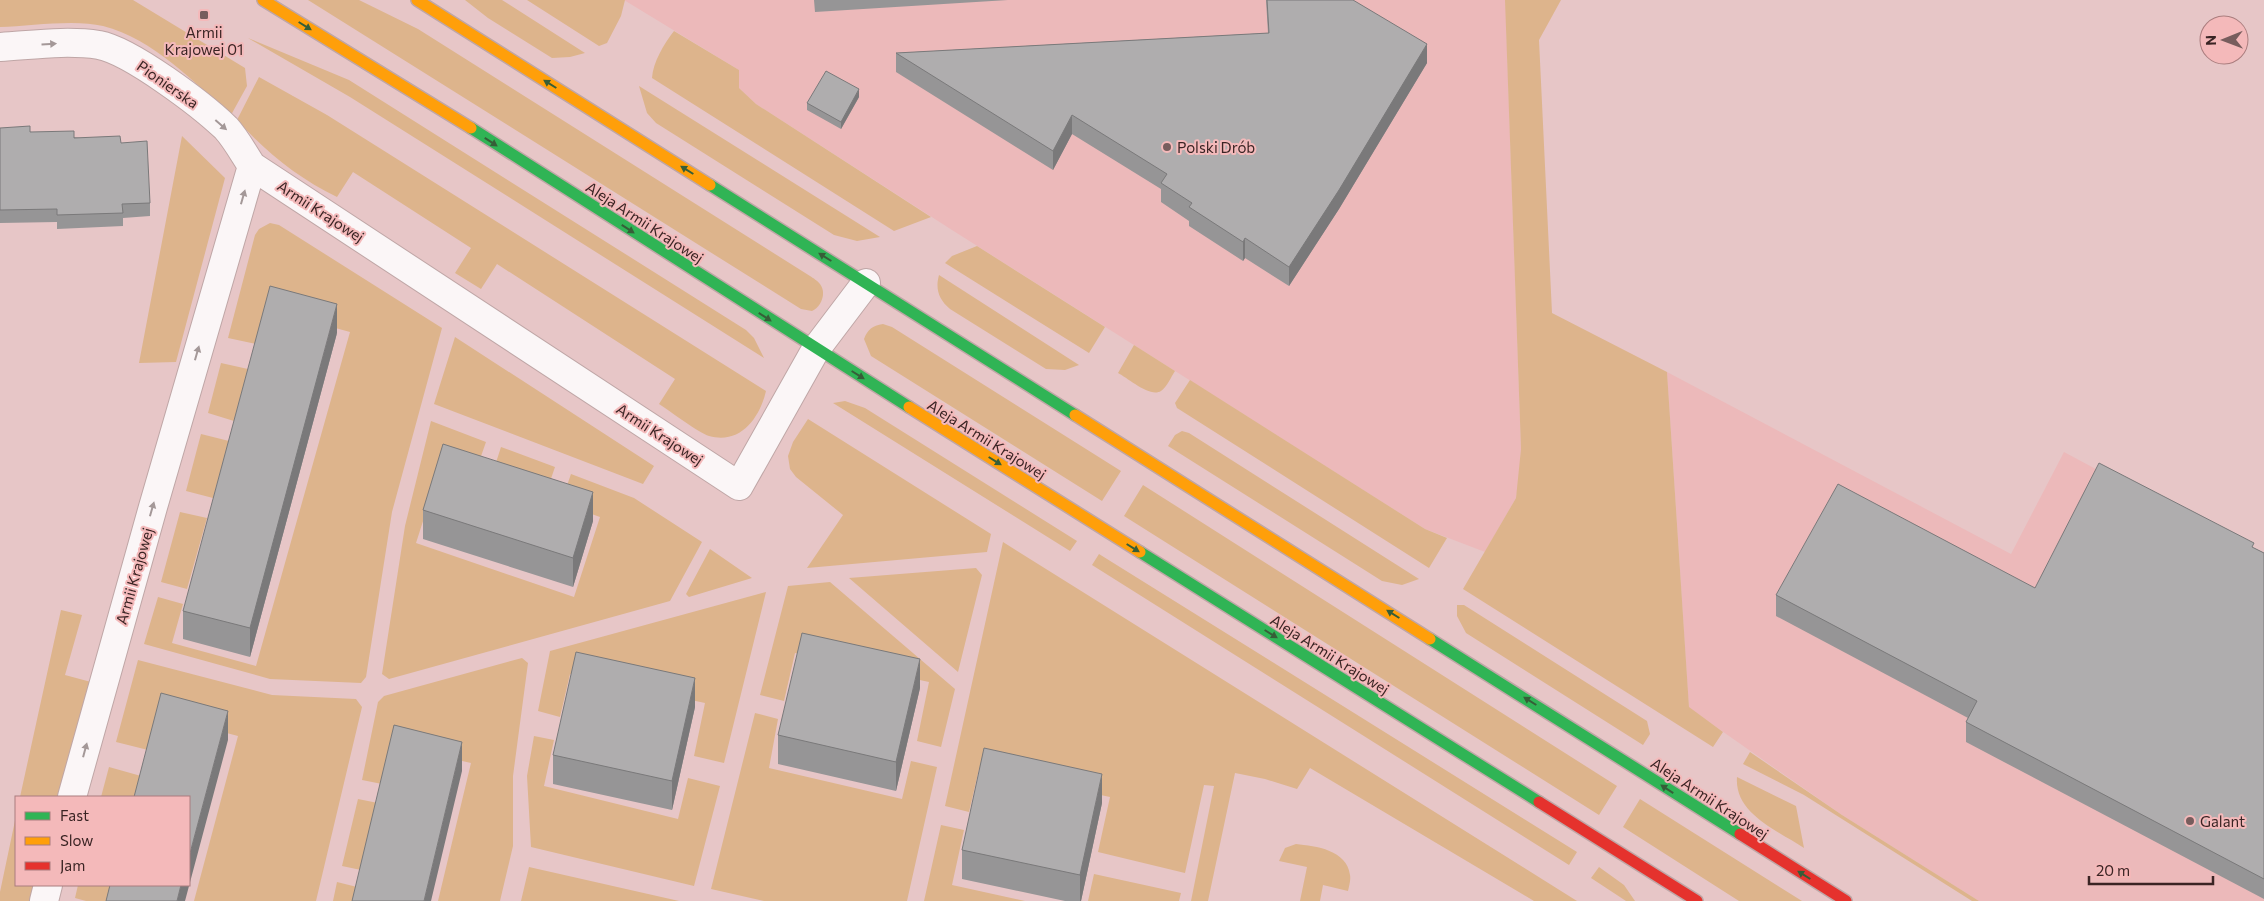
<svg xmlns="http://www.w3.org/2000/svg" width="2264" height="901" font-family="Commissioner,sans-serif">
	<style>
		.built { fill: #ecb9ba }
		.green { fill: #ddb48c }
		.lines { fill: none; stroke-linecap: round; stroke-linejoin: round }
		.street-casing { stroke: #bfa6a6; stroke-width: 30 }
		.fast-casing { stroke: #bfa6a6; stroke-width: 14 }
		.slow-casing { stroke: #bfa6a6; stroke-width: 14 }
		.jam-casing { stroke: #bfa6a6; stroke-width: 14 }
		.street { stroke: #fbf6f7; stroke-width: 28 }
		.fast { stroke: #30b455; stroke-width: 11 }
		.slow { stroke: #ff9f0a; stroke-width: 11 }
		.jam { stroke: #e5322d; stroke-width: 11 }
		.wall { fill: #969596 }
		.shaded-wall { fill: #7a797a }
		.building { fill: #afadae; stroke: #7a797a }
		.oneway { fill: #365e38 }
		.oneway2 { fill: #a49898 }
		.poi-dot { fill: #775d5d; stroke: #f4b9ba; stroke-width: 2 }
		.labels { text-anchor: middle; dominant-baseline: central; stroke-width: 4; stroke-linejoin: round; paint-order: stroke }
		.poi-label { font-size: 15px; fill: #3a2424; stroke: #f4b9ba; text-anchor: start }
		.street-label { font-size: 15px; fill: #3a2424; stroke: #f4b9ba }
	</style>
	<rect width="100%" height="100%" fill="#e7c6c7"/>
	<!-- built -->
	<path class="built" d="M 624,0 L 1518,0 L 1506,21 L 1521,449 L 1519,480 L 1516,498 L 1485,552 L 1425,529 L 952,230 L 756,104 L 739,88 L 739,70 Z
		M 1667,372 L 2011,554 L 2064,452 L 2264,559 L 2264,901 L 1979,901 L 1842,815 L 1689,708 Z"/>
	<!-- green -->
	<path class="green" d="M 0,0 L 133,0 L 245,68 L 247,86 L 231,115 C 193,82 154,39 103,26 C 75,19 30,26 0,27 Z
		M 308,0 L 359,0 L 418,29 L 810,276 C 813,278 818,281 820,284 C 827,293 821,307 812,311 L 801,309 Z
		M 465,0 L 502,0 L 585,53 L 570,57 L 552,58 L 488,18 Z
		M 527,0 L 625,0 L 621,16 L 607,43 L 599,46 Z
		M 1505,0 L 1561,0 L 1539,40 L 1552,313 L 1667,372 L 1689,707 L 1723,732 L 1713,747 L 1463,589 L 1516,498 L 1521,449 Z
		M 674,31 L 739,70 L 739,88 L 756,104 L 931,217 L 894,231 L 652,78 C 653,62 664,44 674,31 Z
		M 248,38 L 349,80 L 746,330 L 754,338 L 764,358 L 350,97 Z
		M 259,77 L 327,115 L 766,391 C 760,417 741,445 709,436 C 699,433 670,411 659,404 L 675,379 L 497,264 L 481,289 L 455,273 L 471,248 L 353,172 L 337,197 C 298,178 266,152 237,120 Z
		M 639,86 L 880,237 L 857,241 L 834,235 L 656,123 L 647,113 Z
		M 182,136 L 225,178 L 176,362 L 139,363 Z
		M 270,223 L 279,225 L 442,328 L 392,512 L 366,677 L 361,683 L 270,679 L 144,644 L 158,597 L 183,604 L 172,643 L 256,666 L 350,332 L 266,309 L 256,344 L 228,338 L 255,235 L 259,229 Z
		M 977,246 L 1105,327 L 1089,353 L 945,263 L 952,256 Z
		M 939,275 L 1079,365 L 1065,370 L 1046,369 L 950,309 C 939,300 935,289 939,275 Z
		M 883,324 L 892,327 L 1121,471 L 1102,501 L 871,356 L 864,339 C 868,329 872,326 883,324 Z
		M 455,337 L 654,466 L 643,484 L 434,404 Z
		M 1134,345 L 1175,371 C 1171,377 1167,387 1161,391 C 1150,398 1128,378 1118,373 Z
		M 221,363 L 248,369 L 234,421 L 208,413 Z
		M 1190,380 L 1425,529 L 1447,538 L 1429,568 L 1177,408 L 1175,403 Z
		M 845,401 L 865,408 L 1077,541 L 1070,551 L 833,403 Z
		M 808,419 L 991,534 L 987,552 L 807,568 L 843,515 L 796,477 L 790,469 L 788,456 L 793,442 Z
		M 431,421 L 486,442 L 474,476 L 441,465 L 416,543 L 574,597 L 600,517 L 561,503 L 571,474 L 634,498 L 702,542 L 670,601 L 389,679 L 382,674 L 405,526 Z
		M 1182,431 L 1189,433 L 1419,579 L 1402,585 L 1382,581 L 1168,446 L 1175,435 Z
		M 201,434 L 229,441 L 213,498 L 186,491 Z
		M 501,447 L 555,467 L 544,499 L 490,481 Z
		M 1143,485 L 1617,786 L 1599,815 L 1124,516 Z
		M 180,512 L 207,518 L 187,589 L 161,582 Z
		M 1003,542 L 1577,901 L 1534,901 L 1310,768 L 1297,789 L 1265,779 L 1235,773 L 1208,901 L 1191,901 L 1214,786 L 1204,785 L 1185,873 L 1098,852 L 1110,797 L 979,769 L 969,812 L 945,806 Z
		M 710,549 L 752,578 L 689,597 L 686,594 Z
		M 1099,554 L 1577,852 L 1569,865 L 1092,565 Z
		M 976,568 L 982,575 L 958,672 L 849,578 Z
		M 830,582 L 955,689 L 941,747 L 917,741 L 929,682 L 795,653 L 784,701 L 760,695 L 788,586 Z
		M 766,592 L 724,763 L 694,756 L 705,703 L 570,674 L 560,717 L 538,711 L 550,651 Z
		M 1457,605 L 1464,605 L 1647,721 L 1650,734 L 1643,745 L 1466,633 L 1457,616 Z
		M 61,610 L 82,615 L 65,675 L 91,682 L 58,797 L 20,797 Z
		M 522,658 L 528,663 L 513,776 L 513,846 L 500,901 L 438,901 L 471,763 L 392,745 L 382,784 L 362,780 L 378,702 L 384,696 Z
		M 138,660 L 272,695 L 356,699 L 362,707 L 316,901 L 194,901 L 238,736 L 170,718 L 148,750 L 116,742 Z
		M 755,713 L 778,719 L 769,768 L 902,799 L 911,761 L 937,767 L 907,901 L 764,901 L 711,889 Z
		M 534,736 L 554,740 L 544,786 L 678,819 L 688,778 L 720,786 L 694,886 L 531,847 L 527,776 Z
		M 1750,752 L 1842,815 L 1979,901 L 1972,901 L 1804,795 L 1743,764 Z
		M 109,767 L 141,776 L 135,797 L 101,797 Z
		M 1737,777 L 1796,806 L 1804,848 C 1779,831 1734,814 1737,777 Z
		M 358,799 L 378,803 L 361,870 L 342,866 Z
		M 1640,799 L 1802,901 L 1739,901 L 1623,827 Z
		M 16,816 L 16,885 L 36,885 L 32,901 L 0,901 L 0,892 Z
		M 941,825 L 964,830 L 952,885 L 1025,901 L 924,901 Z
		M 1296,844 C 1316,846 1347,850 1350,875 C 1351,880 1349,886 1348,891 L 1323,885 L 1320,901 L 1300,901 L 1307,867 L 1279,861 L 1285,848 Z
		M 529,867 L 679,901 L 521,901 Z
		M 1599,867 L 1624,885 L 1635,901 L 1626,901 L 1591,878 Z
		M 1094,874 L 1181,893 L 1179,901 L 1088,901 Z
		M 337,882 L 357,887 L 354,901 L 333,901 Z
		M 78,885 L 112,885 L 108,901 L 86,901 L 75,898 Z"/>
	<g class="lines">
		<defs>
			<path id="street" d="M 0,47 C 33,45 66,40 99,45 C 131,51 202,105 226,128 C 236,139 244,154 252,166 L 739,486 L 816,349 L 866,283
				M 72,797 L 153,507 L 252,166
				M 44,901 L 48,885"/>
			<path id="fast" d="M 471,128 L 909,407
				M 710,185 L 1075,415
				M 1140,552 L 1539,802
				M 1430,639 L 1740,834"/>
			<path id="slow" d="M 263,0 L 471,128
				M 417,0 L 710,185
				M 909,407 L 1140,552
				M 1075,415 L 1430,639"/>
			<path id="jam" d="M 1539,802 L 1697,901
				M 1740,834 L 1846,901"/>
		</defs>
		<!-- street casing -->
		<use href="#street" class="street-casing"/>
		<!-- fast casing -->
		<use href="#fast" class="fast-casing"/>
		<!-- slow casing -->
		<use href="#slow" class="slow-casing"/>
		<!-- jam casing -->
		<use href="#jam" class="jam-casing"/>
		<!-- street -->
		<use href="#street" class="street"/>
		<!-- fast -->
		<use href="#fast" class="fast"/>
		<!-- slow -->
		<use href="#slow" class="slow"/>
		<!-- jam -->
		<use href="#jam" class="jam"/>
	</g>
	<!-- wall -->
	<path class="wall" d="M 814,0 L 1008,0 L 815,12 Z
		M 1266,0 L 1353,0 L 1427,63 L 1339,209 L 1289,286 L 1245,258 L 1243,261 L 1189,226 L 1189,221 L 1161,202 L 1161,189 L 1072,134 L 1053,170 L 896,72 L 896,53 L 1268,33 Z
		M 859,97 L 841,129 L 807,110 L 807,103 Z
		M 0,128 L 121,143 L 150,203 L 150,216 L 123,218 L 123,226 L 57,229 L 57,222 L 0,223 Z
		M 337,333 L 250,657 L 183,639 L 183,611 Z
		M 423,510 L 593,521 L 573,587 L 423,539 Z
		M 2254,548 L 2264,553 L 2264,899 L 1966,742 L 1966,722 L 1968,718 L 1776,616 L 1776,595 L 2035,588 Z
		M 920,688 L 896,791 L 778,764 L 778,735 Z
		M 695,707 L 672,810 L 553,784 L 553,755 Z
		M 1102,803 L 1081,901 L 1065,901 L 962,879 L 962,850 Z"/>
	<!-- shaded-wall -->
	<path class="shaded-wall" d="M 1427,44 L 1427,63 L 1339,209 L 1289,286 L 1289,267 Z
		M 859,89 L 859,97 L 841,129 L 841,122 Z
		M 1072,115 L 1072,134 L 1053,170 L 1053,151 Z
		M 1245,238 L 1245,258 L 1243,261 L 1243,242 Z
		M 337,304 L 337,333 L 250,657 L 250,628 Z
		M 593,492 L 593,521 L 573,587 L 573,558 Z
		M 920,659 L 920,688 L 896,791 L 896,762 Z
		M 695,678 L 695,707 L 672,810 L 672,781 Z
		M 228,711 L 228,740 L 185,901 L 177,901 L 181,885 L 189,885 L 189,857 Z
		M 462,742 L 462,771 L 431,901 L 424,901 Z
		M 1102,774 L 1102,803 L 1081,901 L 1080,901 L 1080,875 Z"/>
	<!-- building -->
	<path class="building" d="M 1267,0 L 1353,0 L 1427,44 L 1339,190 L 1289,267 L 1245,238 L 1243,242 L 1189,207 L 1192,203 L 1161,183 L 1167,174 L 1072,115 L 1053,151 L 896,53 L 1269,33 Z
		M 826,71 L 859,89 L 841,122 L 807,103 Z
		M 30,126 L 30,132 L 74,131 L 74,138 L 120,136 L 121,143 L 147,141 L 150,203 L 122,204 L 123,213 L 57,215 L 57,209 L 0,210 L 0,128 Z
		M 270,286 L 337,304 L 250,628 L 183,611 Z
		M 443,444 L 593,492 L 573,558 L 423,510 Z
		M 2099,463 L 2254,543 L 2252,547 L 2264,553 L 2264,879 L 1966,722 L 1977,701 L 1776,595 L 1838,484 L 2035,588 Z
		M 802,633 L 920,659 L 896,762 L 778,735 Z
		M 576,652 L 695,678 L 672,781 L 553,755 Z
		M 161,693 L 228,711 L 189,857 L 189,797 L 134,797 Z
		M 394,725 L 462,742 L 424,901 L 352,901 Z
		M 984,748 L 1102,774 L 1080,875 L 962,850 Z
		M 110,885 L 181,885 L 177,901 L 106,901 Z"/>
	<!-- one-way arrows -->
	<defs><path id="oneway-solid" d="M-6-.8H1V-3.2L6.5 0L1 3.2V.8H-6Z" transform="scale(1.25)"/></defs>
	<g class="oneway">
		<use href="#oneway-solid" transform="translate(305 26) rotate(32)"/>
		<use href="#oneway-solid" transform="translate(550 84) rotate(-148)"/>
		<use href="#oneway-solid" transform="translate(491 142) rotate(33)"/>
		<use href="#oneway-solid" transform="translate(687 170) rotate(-148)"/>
		<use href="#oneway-solid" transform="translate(628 229) rotate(33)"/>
		<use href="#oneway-solid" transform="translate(825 257) rotate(-148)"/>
		<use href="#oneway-solid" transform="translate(765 317) rotate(33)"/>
		<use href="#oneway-solid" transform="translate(858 375) rotate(32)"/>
		<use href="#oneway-solid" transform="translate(995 461) rotate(32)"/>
		<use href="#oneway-solid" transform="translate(1133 548) rotate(32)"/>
		<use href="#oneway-solid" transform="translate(1393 614) rotate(-148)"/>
		<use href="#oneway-solid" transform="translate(1271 634) rotate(32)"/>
		<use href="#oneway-solid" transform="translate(1530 701) rotate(-148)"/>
		<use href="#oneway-solid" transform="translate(1667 789) rotate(-147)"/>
		<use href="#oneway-solid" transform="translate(1804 875) rotate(-148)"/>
	</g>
	<g class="oneway2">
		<use href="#oneway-solid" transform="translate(49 44) rotate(-4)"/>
		<use href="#oneway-solid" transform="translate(221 125) rotate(41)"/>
		<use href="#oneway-solid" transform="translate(243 197) rotate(-74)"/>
		<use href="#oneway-solid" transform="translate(197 353) rotate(-74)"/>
		<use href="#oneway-solid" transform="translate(152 509) rotate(-74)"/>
		<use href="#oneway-solid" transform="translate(85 750) rotate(-75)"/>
	</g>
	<!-- markers -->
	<g class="poi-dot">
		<rect x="199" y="10" width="10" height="10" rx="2.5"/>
		<circle cx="1167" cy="147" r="5"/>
		<circle cx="2190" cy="821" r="5"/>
	</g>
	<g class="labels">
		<!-- poi labels -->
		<g class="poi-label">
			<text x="204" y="32" text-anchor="middle">Armii<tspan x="204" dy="17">Krajowej 01</tspan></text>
			<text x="1177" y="147">Polski Drób</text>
			<text x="2200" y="821">Galant</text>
		</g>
		<!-- street labels -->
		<g class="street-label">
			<text transform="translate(168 84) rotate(35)">Pionierska</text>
			<text transform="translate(321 211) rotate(33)">Armii Krajowej</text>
			<text transform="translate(645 222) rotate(33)">Aleja Armii Krajowej</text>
			<text transform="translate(660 434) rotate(33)">Armii Krajowej</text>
			<text transform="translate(987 439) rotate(32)">Aleja Armii Krajowej</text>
			<text transform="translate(134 576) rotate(-74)">Armii Krajowej</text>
			<text transform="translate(1330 654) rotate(32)">Aleja Armii Krajowej</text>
			<text transform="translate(1710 798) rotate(33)">Aleja Armii Krajowej</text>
		</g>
	</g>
	<!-- legend -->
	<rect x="15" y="796" width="175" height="90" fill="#f4b9ba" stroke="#aa7d7e"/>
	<rect x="25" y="812" width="25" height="8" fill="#30b455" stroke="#aa7d7e"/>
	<text x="60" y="821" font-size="15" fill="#3a2424">Fast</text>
	<rect x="25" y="837" width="25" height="8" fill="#ff9f0a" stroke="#aa7d7e"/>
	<text x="60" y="846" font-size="15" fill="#3a2424">Slow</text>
	<rect x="25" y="862" width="25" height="8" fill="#e5322d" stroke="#aa7d7e"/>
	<text x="60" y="871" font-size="15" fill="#3a2424">Jam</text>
	<!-- north arrow -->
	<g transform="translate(2224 40) rotate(269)"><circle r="24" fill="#f4b9ba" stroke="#aa7d7e"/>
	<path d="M0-4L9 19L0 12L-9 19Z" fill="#775d5d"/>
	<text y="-8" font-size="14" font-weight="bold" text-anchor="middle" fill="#3a2424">N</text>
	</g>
	<!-- scale -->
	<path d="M2089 876v8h124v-8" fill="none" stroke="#3a2424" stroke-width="2.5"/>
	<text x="2096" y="876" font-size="15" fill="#3a2424" stroke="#f4b9ba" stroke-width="4" paint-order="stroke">20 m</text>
</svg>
